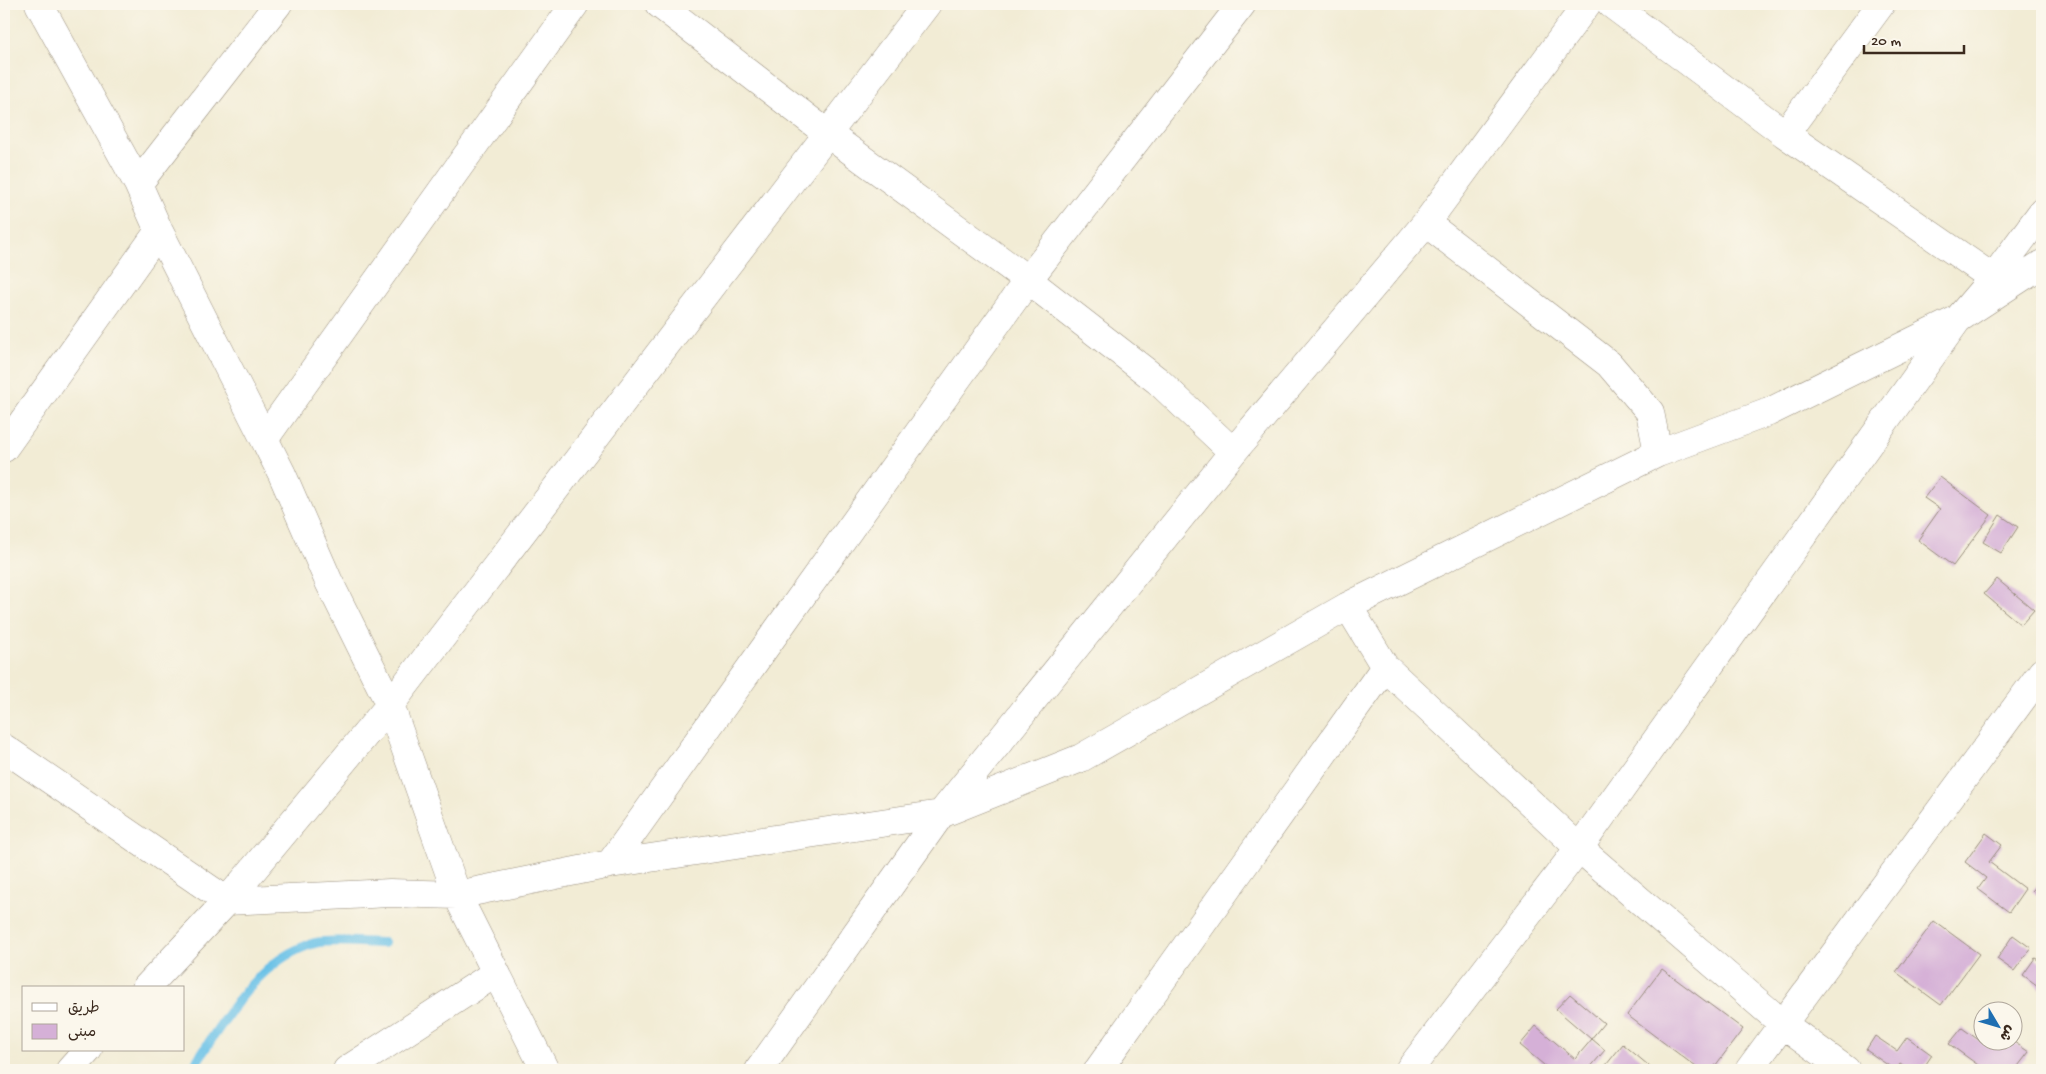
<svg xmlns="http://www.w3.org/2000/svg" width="2046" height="1074" font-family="'Gochi Hand','Playpen Sans Arabic',sans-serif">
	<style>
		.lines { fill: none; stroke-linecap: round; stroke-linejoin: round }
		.stream { stroke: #69c1e7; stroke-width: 10 }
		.building { fill: #d5b0d7 }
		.street-casing { stroke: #968b7a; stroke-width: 29 }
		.street { stroke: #fff; stroke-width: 28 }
	</style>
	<rect width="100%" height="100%" fill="#fbf7ec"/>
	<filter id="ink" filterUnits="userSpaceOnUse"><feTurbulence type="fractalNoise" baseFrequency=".02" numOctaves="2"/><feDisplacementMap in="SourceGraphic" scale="10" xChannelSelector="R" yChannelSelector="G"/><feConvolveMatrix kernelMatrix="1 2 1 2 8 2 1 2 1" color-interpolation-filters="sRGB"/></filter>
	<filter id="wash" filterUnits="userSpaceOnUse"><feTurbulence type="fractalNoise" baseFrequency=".0096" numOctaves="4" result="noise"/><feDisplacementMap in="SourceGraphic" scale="20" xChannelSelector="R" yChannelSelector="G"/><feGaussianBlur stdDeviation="1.12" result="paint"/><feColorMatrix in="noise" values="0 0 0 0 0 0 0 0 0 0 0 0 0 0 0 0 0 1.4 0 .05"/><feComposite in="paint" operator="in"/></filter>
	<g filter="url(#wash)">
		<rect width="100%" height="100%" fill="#f2ecd5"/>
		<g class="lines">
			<!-- stream -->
			<path class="stream" d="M 191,1070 C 223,1023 256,959 315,943 C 331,939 366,943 384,943"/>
		</g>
		<g id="blocks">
			<!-- building -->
			<path class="building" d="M 1940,477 L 1991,515 L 1953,566 L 1918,540 L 1940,509 L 1924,498 Z
				M 2000,515 L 2018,527 L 2001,553 L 1983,542 Z
				M 1997,579 L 2034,610 L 2021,625 L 1984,594 Z
				M 1986,833 L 2002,845 L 1989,862 L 2025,889 L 2009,912 L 1978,889 L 1986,878 L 1965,862 Z
				M 2042,880 L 2042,899 L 2032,891 Z
				M 1934,921 L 1979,954 L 1941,1005 L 1896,972 Z
				M 2013,935 L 2031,948 L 2014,971 L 1997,959 Z
				M 2035,958 L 2042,962 L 2042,989 L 2023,975 Z
				M 1662,969 L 1743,1029 L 1712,1070 L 1700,1070 L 1627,1015 Z
				M 1570,994 L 1604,1023 L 1591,1039 L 1556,1009 Z
				M 1536,1026 L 1575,1059 L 1592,1039 L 1605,1050 L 1588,1070 L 1550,1070 L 1520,1045 Z
				M 1962,1028 L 1983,1043 L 1984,1042 L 2014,1042 L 2029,1052 L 2015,1070 L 1985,1070 L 1949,1044 Z
				M 1875,1036 L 1897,1051 L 1907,1037 L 1932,1055 L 1922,1070 L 1909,1070 L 1900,1064 L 1895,1070 L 1866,1050 Z
				M 1623,1044 L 1654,1070 L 1602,1070 Z"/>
		</g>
	</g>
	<g filter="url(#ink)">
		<use href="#blocks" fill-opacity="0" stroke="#968b7a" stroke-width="1"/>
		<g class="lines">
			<defs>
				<path id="street" d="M 39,4 L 138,184 L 159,231 L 282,474 L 329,582 L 390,705 L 457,895 L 545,1070
					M 659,4 L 828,134 L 1028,280 L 1158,381 L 1233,452
					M 1611,4 L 1785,134 L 1993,278
					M 1785,134 L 1881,4
					M 138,184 L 278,4
					M 1426,223 L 1609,364 L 1650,412 L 1658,453
					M 265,438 L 575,4
					M 4,448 L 159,231
					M 1348,606 L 1385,667
					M 4,748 L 227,901 L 390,705 L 927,4
					M 610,864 L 1028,280 L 1242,4
					M 146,988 L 227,901 L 390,893 L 457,895 L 610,864 L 941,814 L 1081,758 L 1348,606 L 1658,453 L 1769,412 L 1958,319 L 2042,264
					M 70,1070 L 88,1050
					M 347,1070 L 496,973
					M 759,1070 L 941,814 L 1233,452 L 1426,223 L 1587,4
					M 1098,1070 L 1385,667 L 1579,848 L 1783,1024 L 1846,1070
					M 1409,1070 L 1579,848 L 1958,319 L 1993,278 L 2042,212
					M 1749,1070 L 2042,672"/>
			</defs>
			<!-- street casing -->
			<use href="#street" class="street-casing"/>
			<!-- street -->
			<use href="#street" class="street"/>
		</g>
	</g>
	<!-- margin -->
	<rect width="2046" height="1074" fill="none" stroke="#fbf7ec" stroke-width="20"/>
	<!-- legend -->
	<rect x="22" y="986" width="162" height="65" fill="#fbf7ec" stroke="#aea59a"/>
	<rect x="32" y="1003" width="25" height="8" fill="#ffffff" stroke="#aea59a"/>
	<text x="68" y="1012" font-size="15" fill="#3b2a1e">طريق</text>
	<rect x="32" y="1024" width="25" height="15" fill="#d5b0d7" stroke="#aea59a"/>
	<text x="68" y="1036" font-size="15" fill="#3b2a1e">مبنى</text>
	<!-- north arrow -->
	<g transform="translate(1998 1026) rotate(128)"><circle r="24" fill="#fbf7ec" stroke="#aea59a"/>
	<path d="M0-4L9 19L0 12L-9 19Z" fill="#1f6fb2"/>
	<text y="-8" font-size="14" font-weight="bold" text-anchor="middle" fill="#3b2a1e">ش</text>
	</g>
	<!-- scale -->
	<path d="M1864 45v8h100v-8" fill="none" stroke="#3b2a1e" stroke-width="2.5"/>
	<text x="1871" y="45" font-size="15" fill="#3b2a1e" stroke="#fbf7ec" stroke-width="4" paint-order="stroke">20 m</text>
</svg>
